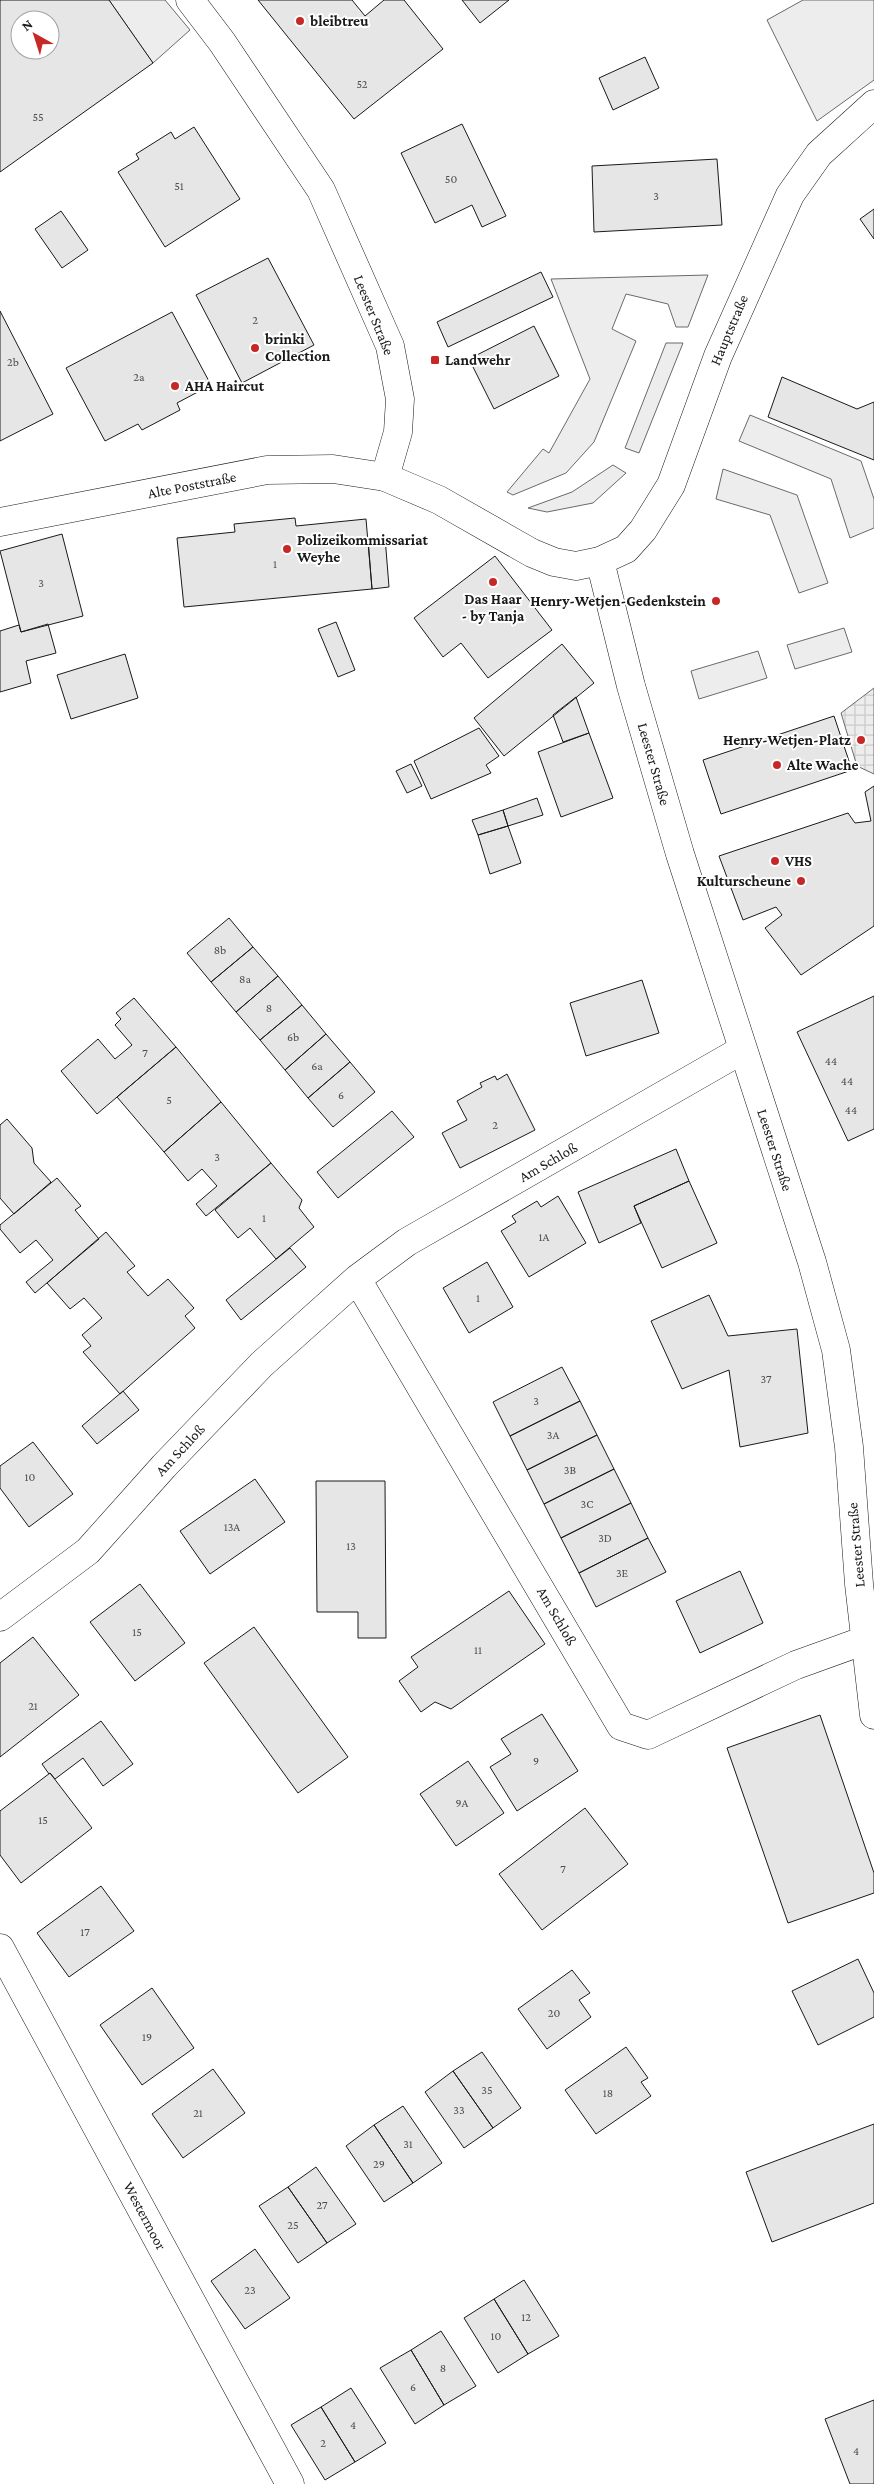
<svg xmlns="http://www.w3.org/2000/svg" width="874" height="2484" font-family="'Crimson Pro',serif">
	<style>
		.built { fill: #ededed; stroke: #6a6a6a }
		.plaza { fill: url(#plaza-grid); stroke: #6a6a6a }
		.building { fill: #e6e6e6; stroke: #1a1a1a; fill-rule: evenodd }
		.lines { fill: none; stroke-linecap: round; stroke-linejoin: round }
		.minor-casing { stroke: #1a1a1a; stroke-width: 29 }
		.tertiary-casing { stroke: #1a1a1a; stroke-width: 29 }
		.secondary-casing { stroke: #1a1a1a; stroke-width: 29 }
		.minor { stroke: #fff; stroke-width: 28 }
		.tertiary { stroke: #fff; stroke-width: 28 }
		.secondary { stroke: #fff; stroke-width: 28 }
		.poi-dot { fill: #c62828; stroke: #fff; stroke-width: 2 }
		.labels { text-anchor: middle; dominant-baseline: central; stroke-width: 4; stroke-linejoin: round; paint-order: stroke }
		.number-label { font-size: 12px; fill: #4d4d4d }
		.poi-label { font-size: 15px; font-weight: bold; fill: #1a1a1a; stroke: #fff; text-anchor: start }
		.street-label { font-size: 15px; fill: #1a1a1a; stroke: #fff }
	</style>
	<defs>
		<pattern id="plaza-grid" width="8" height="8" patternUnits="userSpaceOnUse" patternTransform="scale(1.25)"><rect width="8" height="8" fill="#ededed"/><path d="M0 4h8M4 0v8" fill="none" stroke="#cbcbcb"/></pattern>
	</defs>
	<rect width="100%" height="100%" fill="#fff"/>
	<!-- built -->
	<path class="built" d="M 109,0 L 165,0 L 190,30 L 153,63 Z
		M 803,0 L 874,0 L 874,80 L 817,121 L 767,20 Z
		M 708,275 L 688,327 L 676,327 L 668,304 L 626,294 L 612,329 L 636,341 L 594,442 L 566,473 L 513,495 L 507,492 L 543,449 L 549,453 L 590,379 L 551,279 Z
		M 666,343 L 683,343 L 639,453 L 625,448 Z
		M 750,415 L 861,461 L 874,499 L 874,528 L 850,538 L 831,479 L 739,441 Z
		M 613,465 L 626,473 L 593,503 L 547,512 L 528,508 L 572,492 Z
		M 723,469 L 797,495 L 828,583 L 799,593 L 770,515 L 716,499 Z
		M 844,628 L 852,652 L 795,669 L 787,645 Z
		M 758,651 L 767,678 L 699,699 L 691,671 Z"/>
	<!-- plaza -->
	<path class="plaza" d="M 874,688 L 874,774 L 857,766 L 841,713 Z"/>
	<!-- building -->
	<path class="building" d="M 0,0 L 109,0 L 153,63 L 0,172 ZM 20,20 L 50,20 L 50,50 L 20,50 Z
		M 258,0 L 352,0 L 365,16 L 384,0 L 404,0 L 443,49 L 354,119 Z
		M 462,0 L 509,0 L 480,23 Z
		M 645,57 L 659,88 L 613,110 L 599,78 Z
		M 462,124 L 506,216 L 482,227 L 472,205 L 435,223 L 401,153 Z
		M 194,127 L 240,199 L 165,247 L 118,172 L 139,159 L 136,154 L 171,132 L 175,139 Z
		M 717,159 L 722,225 L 594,232 L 592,166 Z
		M 874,209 L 874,239 L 860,219 Z
		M 61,211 L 88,250 L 62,268 L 35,229 Z
		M 268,258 L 314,345 L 242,383 L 196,295 Z
		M 541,272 L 553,297 L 448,347 L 437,322 Z
		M 0,311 L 53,414 L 0,441 Z
		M 172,312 L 211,385 L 177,403 L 180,410 L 142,430 L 138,424 L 105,441 L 66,368 Z
		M 534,326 L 559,376 L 494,409 L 469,359 Z
		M 782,377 L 857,409 L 874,402 L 874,460 L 768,417 Z
		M 295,518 L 296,526 L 366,519 L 372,589 L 184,607 L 177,538 L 235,532 L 234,524 Z
		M 62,534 L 83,616 L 21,632 L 0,551 Z
		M 385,537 L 389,587 L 372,589 L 368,539 Z
		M 495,556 L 552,630 L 488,678 L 461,643 L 443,657 L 414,618 Z
		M 336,622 L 355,670 L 338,677 L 318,629 Z
		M 48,624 L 56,653 L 26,661 L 31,683 L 0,692 L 0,631 L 19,625 L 21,632 Z
		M 562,644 L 594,683 L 504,756 L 474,718 Z
		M 125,654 L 138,698 L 71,719 L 57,675 Z
		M 576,697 L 589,733 L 563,742 L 553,715 Z
		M 834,716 L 852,770 L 721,814 L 703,760 Z
		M 479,728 L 499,756 L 486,765 L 491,773 L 431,799 L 414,761 Z
		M 589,733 L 613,798 L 561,817 L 538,752 Z
		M 411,764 L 422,786 L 407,793 L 396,771 Z
		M 874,786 L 874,926 L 801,975 L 765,928 L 782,915 L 776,907 L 743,920 L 719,856 L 848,813 L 855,823 L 871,821 L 865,792 Z
		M 537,798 L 543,815 L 508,826 L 503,810 Z
		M 503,810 L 508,826 L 478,835 L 472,820 Z
		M 508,826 L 521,863 L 490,874 L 478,835 Z
		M 229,918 L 253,947 L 211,982 L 187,953 Z
		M 253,947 L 278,976 L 236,1012 L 211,982 Z
		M 278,976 L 302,1005 L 260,1040 L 236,1012 Z
		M 642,980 L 659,1033 L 586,1056 L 570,1003 Z
		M 874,996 L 874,1129 L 848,1141 L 797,1032 Z
		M 134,998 L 176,1047 L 97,1114 L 61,1071 L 98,1039 L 115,1059 L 132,1045 L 115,1025 L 121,1019 L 116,1013 Z
		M 302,1005 L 326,1034 L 285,1070 L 260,1040 Z
		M 326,1034 L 350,1062 L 308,1098 L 285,1070 Z
		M 176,1047 L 221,1102 L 164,1152 L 117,1097 Z
		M 350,1062 L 375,1092 L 333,1127 L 308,1098 Z
		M 507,1074 L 535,1130 L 460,1168 L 442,1133 L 467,1120 L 457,1101 L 482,1087 L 480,1083 L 495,1076 L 497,1080 Z
		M 221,1102 L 271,1163 L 206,1216 L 196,1204 L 217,1186 L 202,1169 L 188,1181 L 164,1152 Z
		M 392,1111 L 414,1137 L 338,1198 L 317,1172 Z
		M 7,1119 L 32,1148 L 34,1163 L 51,1182 L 14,1214 L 0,1198 L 0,1125 Z
		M 676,1149 L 689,1181 L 634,1206 L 641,1223 L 599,1243 L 578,1192 Z
		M 271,1163 L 302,1200 L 299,1208 L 314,1227 L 276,1259 L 250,1228 L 238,1238 L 215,1210 Z
		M 57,1178 L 81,1206 L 75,1210 L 99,1239 L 35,1293 L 26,1282 L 53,1260 L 36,1240 L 20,1253 L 0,1229 L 0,1225 Z
		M 689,1181 L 717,1243 L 662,1268 L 634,1206 Z
		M 558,1196 L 586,1243 L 529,1277 L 501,1231 L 516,1222 L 512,1216 L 537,1201 L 541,1207 Z
		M 106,1232 L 135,1266 L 127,1272 L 148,1296 L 168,1279 L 194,1308 L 185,1316 L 195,1328 L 120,1394 L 83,1352 L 91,1346 L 82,1335 L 102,1318 L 84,1298 L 70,1309 L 47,1283 Z
		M 290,1248 L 306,1267 L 241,1320 L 226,1300 Z
		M 487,1262 L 513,1307 L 469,1333 L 443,1288 Z
		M 709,1295 L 728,1336 L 797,1329 L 808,1433 L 740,1447 L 729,1370 L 682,1389 L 651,1321 Z
		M 562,1367 L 580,1401 L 510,1436 L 493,1402 Z
		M 123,1391 L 139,1410 L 97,1444 L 82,1426 Z
		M 580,1401 L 597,1435 L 527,1470 L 510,1436 Z
		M 597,1435 L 614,1469 L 544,1504 L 527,1470 Z
		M 33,1442 L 73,1494 L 29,1527 L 0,1488 L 0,1466 Z
		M 614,1469 L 631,1503 L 561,1538 L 544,1504 Z
		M 255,1479 L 285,1522 L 210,1574 L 180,1531 Z
		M 316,1481 L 385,1481 L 386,1638 L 358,1638 L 358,1612 L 317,1612 Z
		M 631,1503 L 648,1538 L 579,1573 L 561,1538 Z
		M 648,1538 L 666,1572 L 596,1607 L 579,1573 Z
		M 740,1571 L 763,1623 L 700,1653 L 676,1601 Z
		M 140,1584 L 185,1643 L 135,1681 L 90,1622 Z
		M 509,1591 L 545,1644 L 451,1709 L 435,1702 L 421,1712 L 399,1681 L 418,1667 L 411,1657 Z
		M 254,1627 L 348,1757 L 298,1793 L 204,1663 Z
		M 33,1637 L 79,1695 L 0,1757 L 0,1663 Z
		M 542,1714 L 578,1771 L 517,1811 L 490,1767 L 511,1754 L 501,1739 Z
		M 820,1715 L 874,1873 L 874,1893 L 788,1923 L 727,1748 Z
		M 101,1721 L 133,1764 L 103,1786 L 83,1758 L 55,1779 L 50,1773 L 49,1774 L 42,1764 Z
		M 468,1761 L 504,1813 L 456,1846 L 420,1794 Z
		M 50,1773 L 92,1828 L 21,1883 L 0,1855 L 0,1811 Z
		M 585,1808 L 628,1864 L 542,1930 L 499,1874 Z
		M 101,1886 L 134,1931 L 69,1977 L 37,1933 Z
		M 858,1959 L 874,1993 L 874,2017 L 818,2045 L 792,1991 Z
		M 572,1970 L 590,1993 L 579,2000 L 591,2017 L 547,2049 L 518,2009 Z
		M 152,1988 L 194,2048 L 142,2085 L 100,2025 Z
		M 626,2047 L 648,2078 L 641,2082 L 651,2096 L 596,2134 L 565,2090 Z
		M 482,2052 L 521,2108 L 493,2128 L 453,2071 Z
		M 213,2069 L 245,2113 L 183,2158 L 152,2114 Z
		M 453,2071 L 493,2128 L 464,2148 L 425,2092 Z
		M 403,2106 L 442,2163 L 413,2183 L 374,2125 Z
		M 874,2124 L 874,2203 L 772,2242 L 746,2172 Z
		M 374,2125 L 413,2183 L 384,2202 L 346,2146 Z
		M 316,2167 L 356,2224 L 327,2243 L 288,2187 Z
		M 288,2187 L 327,2243 L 298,2263 L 259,2206 Z
		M 255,2249 L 290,2298 L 245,2329 L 211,2281 Z
		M 524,2280 L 559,2336 L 528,2354 L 494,2299 Z
		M 494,2299 L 528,2354 L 498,2373 L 464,2318 Z
		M 441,2331 L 476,2386 L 444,2405 L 411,2350 Z
		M 411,2350 L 444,2405 L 415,2424 L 380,2368 Z
		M 351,2388 L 386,2443 L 355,2462 L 321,2407 Z
		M 874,2400 L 874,2484 L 850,2484 L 825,2419 Z
		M 321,2407 L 355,2462 L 325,2480 L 291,2425 Z"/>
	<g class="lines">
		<defs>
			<path id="minor" d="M 357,1279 L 621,1726 L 648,1735 L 796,1665 L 874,1637
				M 0,1617 L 88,1551 L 164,1466 L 262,1364 L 357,1279 L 407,1242 L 742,1050
				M 0,1948 L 290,2484"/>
			<path id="tertiary" d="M 190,0 L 222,42 L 321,190 L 390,346 L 400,399 L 398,432 L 385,477
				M 600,561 L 631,686 L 680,854 L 812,1262 L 836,1350 L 849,1447 L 859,1584 L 874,1715"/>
			<path id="secondary" d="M 0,522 L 267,470 L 333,469 L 385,477 L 439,500 L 532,553 L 554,562 L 576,566 L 600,561 L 626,549 L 643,530 L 671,485 L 718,356 L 790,195 L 819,154 L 874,104"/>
		</defs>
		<!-- minor casing -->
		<use href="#minor" class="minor-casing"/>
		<!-- tertiary casing -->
		<use href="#tertiary" class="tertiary-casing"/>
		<!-- secondary casing -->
		<use href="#secondary" class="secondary-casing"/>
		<!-- minor -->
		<use href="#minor" class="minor"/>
		<!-- tertiary -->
		<use href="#tertiary" class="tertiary"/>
		<!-- secondary -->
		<use href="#secondary" class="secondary"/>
	</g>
	<!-- markers -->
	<g class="poi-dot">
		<circle cx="300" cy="21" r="5"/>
		<circle cx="255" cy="348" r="5"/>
		<rect x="430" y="355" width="10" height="10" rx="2.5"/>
		<circle cx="175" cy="386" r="5"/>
		<circle cx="287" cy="549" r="5"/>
		<circle cx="493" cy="582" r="5"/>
		<circle cx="716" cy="601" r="5"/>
		<circle cx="861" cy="740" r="5"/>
		<circle cx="777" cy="765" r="5"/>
		<circle cx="775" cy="861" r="5"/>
		<circle cx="801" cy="881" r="5"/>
	</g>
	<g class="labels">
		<!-- number labels -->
		<g class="number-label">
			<text x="362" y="84">52</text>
			<text x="38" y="117">55</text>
			<text x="451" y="179">50</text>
			<text x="179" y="186">51</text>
			<text x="656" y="196">3</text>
			<text x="255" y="320">2</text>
			<text x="13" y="362">2b</text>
			<text x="139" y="377">2a</text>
			<text x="275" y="564">1</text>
			<text x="41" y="583">3</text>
			<text x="220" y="950">8b</text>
			<text x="245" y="979">8a</text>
			<text x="269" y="1008">8</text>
			<text x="293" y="1037">6b</text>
			<text x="145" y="1053">7</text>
			<text x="831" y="1061">44</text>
			<text x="317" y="1066">6a</text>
			<text x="847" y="1081">44</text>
			<text x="341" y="1095">6</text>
			<text x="169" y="1100">5</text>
			<text x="851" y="1110">44</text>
			<text x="495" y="1125">2</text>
			<text x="217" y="1157">3</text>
			<text x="264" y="1218">1</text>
			<text x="544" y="1237">1A</text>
			<text x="478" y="1298">1</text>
			<text x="766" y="1379">37</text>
			<text x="536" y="1401">3</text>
			<text x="553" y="1435">3A</text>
			<text x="570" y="1470">3B</text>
			<text x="30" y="1477">10</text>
			<text x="587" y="1504">3C</text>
			<text x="232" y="1527">13A</text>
			<text x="605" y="1538">3D</text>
			<text x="351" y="1546">13</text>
			<text x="622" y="1573">3E</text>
			<text x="137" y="1632">15</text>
			<text x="478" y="1650">11</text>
			<text x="33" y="1706">21</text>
			<text x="536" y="1761">9</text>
			<text x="462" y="1803">9A</text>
			<text x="43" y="1820">15</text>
			<text x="563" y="1869">7</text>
			<text x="85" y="1932">17</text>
			<text x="554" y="2013">20</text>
			<text x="147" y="2037">19</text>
			<text x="487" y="2090">35</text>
			<text x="608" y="2093">18</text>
			<text x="459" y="2110">33</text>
			<text x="198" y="2113">21</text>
			<text x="408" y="2144">31</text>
			<text x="379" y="2164">29</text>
			<text x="322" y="2205">27</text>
			<text x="293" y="2225">25</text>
			<text x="250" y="2290">23</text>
			<text x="526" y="2317">12</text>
			<text x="496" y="2336">10</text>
			<text x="443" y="2368">8</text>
			<text x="413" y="2387">6</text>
			<text x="353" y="2425">4</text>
			<text x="323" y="2443">2</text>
			<text x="856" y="2451">4</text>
		</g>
		<!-- poi labels -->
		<g class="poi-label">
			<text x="310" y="21">bleibtreu</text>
			<text x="265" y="339">brinki<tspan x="265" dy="17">Collection</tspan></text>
			<text x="445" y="360">Landwehr</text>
			<text x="185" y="386">AHA Haircut</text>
			<text x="297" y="540">Polizeikommissariat<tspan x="297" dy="17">Weyhe</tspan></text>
			<text x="493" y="599" text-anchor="middle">Das Haar<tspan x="493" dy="17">- by Tanja</tspan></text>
			<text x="706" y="601" text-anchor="end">Henry-Wetjen-Gedenkstein</text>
			<text x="851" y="740" text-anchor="end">Henry-Wetjen-Platz</text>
			<text x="787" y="765">Alte Wache</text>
			<text x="785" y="861">VHS</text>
			<text x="791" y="881" text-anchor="end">Kulturscheune</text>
		</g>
		<!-- street labels -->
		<g class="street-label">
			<text transform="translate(374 315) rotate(68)">Leester Straße</text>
			<text transform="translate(729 330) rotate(-67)">Hauptstraße</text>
			<text transform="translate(192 485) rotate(-11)">Alte Poststraße</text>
			<text transform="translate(654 764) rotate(74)">Leester Straße</text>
			<text transform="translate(775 1150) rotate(72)">Leester Straße</text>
			<text transform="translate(548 1162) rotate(-30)">Am Schloß</text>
			<text transform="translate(180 1450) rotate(-47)">Am Schloß</text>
			<text transform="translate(856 1545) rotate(-95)">Leester Straße</text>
			<text transform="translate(557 1616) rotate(60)">Am Schloß</text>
			<text transform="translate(145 2216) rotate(62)">Westermoor</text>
		</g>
	</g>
	<!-- north arrow -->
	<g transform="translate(35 35) rotate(321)"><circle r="24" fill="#ffffff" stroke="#a3a3a3"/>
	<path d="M0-4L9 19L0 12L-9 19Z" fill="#c62828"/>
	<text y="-8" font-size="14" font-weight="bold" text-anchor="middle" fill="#1a1a1a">N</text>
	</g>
</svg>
